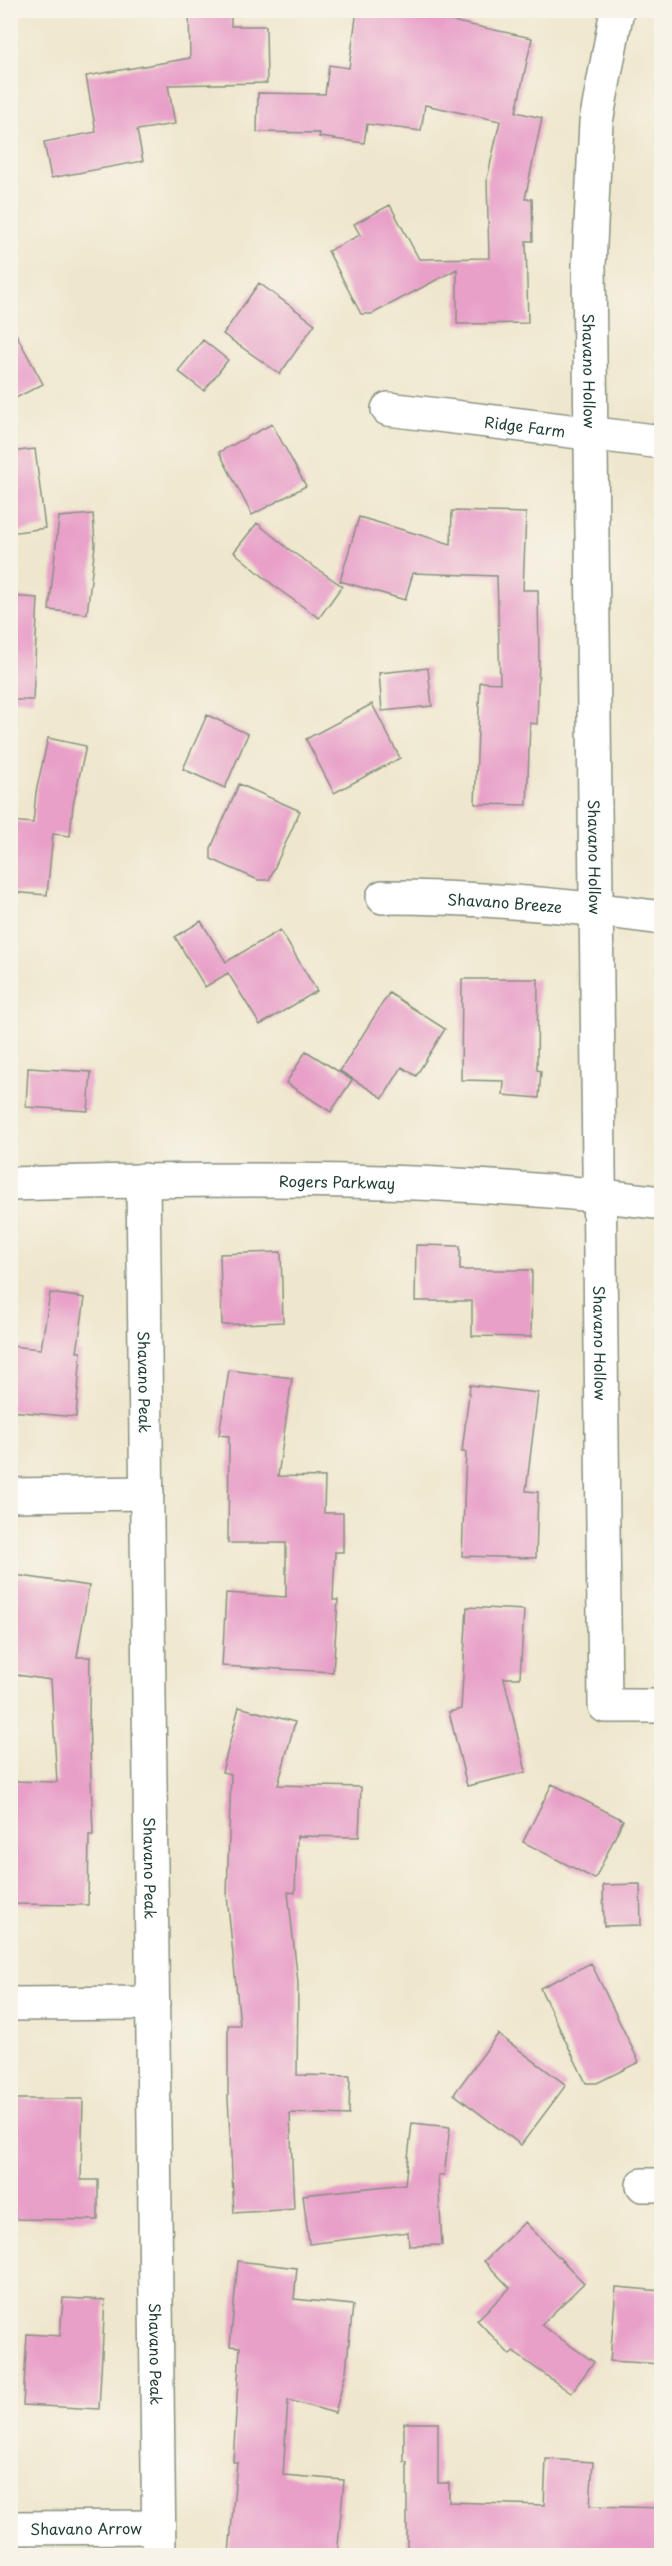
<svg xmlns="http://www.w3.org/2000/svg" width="672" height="2566" font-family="'Playpen Sans',sans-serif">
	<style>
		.building { fill: #e89fc8 }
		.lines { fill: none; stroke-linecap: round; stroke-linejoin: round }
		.minor-casing { stroke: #879280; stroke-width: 36 }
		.minor { stroke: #fff; stroke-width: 33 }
		.labels { text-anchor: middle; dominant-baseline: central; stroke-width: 4.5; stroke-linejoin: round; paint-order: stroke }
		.street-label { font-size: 15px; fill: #1f3d34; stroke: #f7f3e8 }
	</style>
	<rect width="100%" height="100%" fill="#f7f3e8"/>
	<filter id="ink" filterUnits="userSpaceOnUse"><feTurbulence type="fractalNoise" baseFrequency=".0167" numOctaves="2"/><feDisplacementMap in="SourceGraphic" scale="12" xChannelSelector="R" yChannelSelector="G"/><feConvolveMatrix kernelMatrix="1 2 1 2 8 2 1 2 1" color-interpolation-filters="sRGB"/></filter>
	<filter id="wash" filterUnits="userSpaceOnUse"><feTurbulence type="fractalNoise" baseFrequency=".008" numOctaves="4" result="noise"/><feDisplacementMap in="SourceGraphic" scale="24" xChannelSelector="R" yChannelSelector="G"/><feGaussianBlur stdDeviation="1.35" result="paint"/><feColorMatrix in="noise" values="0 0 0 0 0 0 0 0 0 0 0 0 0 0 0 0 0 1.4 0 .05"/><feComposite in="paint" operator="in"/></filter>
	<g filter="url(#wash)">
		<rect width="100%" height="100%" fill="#efe7cd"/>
		<g id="blocks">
			<!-- building -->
			<path class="building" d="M 189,10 L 231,10 L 231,26 L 266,26 L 267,83 L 168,85 L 175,124 L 137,130 L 143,161 L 51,178 L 44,142 L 96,132 L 86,76 L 190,58 Z
				M 357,10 L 401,10 L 437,16 L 437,18 L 532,38 L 516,112 L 542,118 L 525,199 L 532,199 L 533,241 L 526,241 L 528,323 L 457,324 L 457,269 L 372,314 L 361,314 L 328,251 L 360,235 L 354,224 L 390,205 L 419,259 L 489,258 L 487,179 L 500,121 L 425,105 L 421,131 L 367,124 L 364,143 L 319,137 L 320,133 L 257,132 L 258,93 L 325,94 L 329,65 L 349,68 Z
				M 259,283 L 315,324 L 280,374 L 223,334 Z
				M 10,323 L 43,384 L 10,401 Z
				M 203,340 L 228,360 L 204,391 L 178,371 Z
				M 272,424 L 306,486 L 252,515 L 219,452 Z
				M 35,449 L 45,528 L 10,533 L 10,452 Z
				M 452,511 L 526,513 L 523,590 L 538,590 L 539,659 L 537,724 L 530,723 L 527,805 L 475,804 L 480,682 L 500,683 L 497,576 L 413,573 L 405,600 L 340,581 L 359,517 L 451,544 Z
				M 93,514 L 95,545 L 87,614 L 49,610 L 59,517 Z
				M 257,523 L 291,551 L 342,586 L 319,618 L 278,589 L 234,552 Z
				M 10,596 L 38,598 L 33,700 L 10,700 Z
				M 428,668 L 432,706 L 382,711 L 379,673 Z
				M 372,704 L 400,758 L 334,793 L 306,739 Z
				M 207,715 L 248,734 L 225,788 L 183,769 Z
				M 48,738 L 86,746 L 73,805 L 70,836 L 53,834 L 47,895 L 10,892 L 10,821 L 33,823 L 36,792 Z
				M 239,784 L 300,811 L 269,880 L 258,880 L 211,859 L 211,848 Z
				M 201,921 L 226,962 L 280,930 L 317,991 L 260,1025 L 228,973 L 205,987 L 175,937 Z
				M 462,979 L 538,979 L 537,1070 L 541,1071 L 539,1098 L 503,1095 L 504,1081 L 461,1080 Z
				M 389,993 L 445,1029 L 416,1076 L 402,1067 L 383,1098 L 340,1071 Z
				M 306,1051 L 352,1080 L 331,1112 L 286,1083 Z
				M 28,1068 L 91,1072 L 88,1111 L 26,1107 Z
				M 416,1245 L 460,1246 L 460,1270 L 532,1270 L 531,1337 L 472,1336 L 472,1301 L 415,1301 Z
				M 281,1252 L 283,1322 L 222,1325 L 220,1254 Z
				M 50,1293 L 85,1298 L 77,1352 L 81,1352 L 76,1417 L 10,1411 L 10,1346 L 41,1349 Z
				M 229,1370 L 292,1378 L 278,1476 L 325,1477 L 324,1513 L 343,1513 L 343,1552 L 335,1552 L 333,1600 L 338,1600 L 333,1672 L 222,1666 L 226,1593 L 286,1597 L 286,1543 L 228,1543 L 229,1436 L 219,1435 Z
				M 470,1385 L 538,1393 L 526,1491 L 538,1492 L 536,1558 L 462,1556 L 466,1452 L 462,1452 Z
				M 15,1575 L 89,1586 L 77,1657 L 90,1657 L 89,1718 L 93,1835 L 89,1835 L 88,1905 L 10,1904 L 10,1781 L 57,1782 L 51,1680 L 10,1674 L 10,1606 Z
				M 467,1607 L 524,1610 L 520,1678 L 504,1678 L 526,1772 L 467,1786 L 449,1712 L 461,1709 Z
				M 239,1707 L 295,1722 L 278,1785 L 361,1787 L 359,1837 L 297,1836 L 295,1893 L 288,1892 L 298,1983 L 297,2075 L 350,2076 L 349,2115 L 290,2113 L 294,2209 L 234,2213 L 228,2098 L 228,2025 L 240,2025 L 227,1895 L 231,1774 L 222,1772 Z
				M 552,1784 L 623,1820 L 595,1879 L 523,1842 Z
				M 640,1884 L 641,1925 L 604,1926 L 603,1885 Z
				M 591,1963 L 639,2062 L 597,2083 L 586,2083 L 540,1988 Z
				M 498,2034 L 566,2085 L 521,2145 L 454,2094 Z
				M 10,2099 L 83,2099 L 81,2180 L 98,2180 L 98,2220 L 10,2219 Z
				M 412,2123 L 450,2127 L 444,2175 L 438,2175 L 442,2245 L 409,2246 L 408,2232 L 309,2244 L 303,2195 L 405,2184 Z
				M 525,2222 L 584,2283 L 541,2325 L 594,2362 L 571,2393 L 513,2352 L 510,2355 L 477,2320 L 510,2288 L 484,2261 Z
				M 238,2261 L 297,2268 L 294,2299 L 353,2305 L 346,2371 L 335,2413 L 288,2400 L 283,2475 L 344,2480 L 337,2556 L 229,2554 L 237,2462 L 233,2462 L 240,2347 L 230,2346 Z
				M 616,2287 L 662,2291 L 662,2364 L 610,2361 Z
				M 63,2298 L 105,2300 L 99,2409 L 23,2405 L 27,2334 L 60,2336 Z
				M 404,2423 L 438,2423 L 438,2483 L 449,2483 L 449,2502 L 544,2505 L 546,2459 L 593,2462 L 590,2506 L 662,2508 L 662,2556 L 407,2556 L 407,2462 L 404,2462 Z"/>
		</g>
	</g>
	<g filter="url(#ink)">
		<use href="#blocks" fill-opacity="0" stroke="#879280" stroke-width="1.5"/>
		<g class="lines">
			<defs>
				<g id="minor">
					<path id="s1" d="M 617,10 L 596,122 L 589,265 L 605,1706 L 662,1706"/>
					<path id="s2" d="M 388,409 L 662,442"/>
					<path id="s3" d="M 383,897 C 477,897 569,905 662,918"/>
					<path id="s4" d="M 143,1180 L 159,2556"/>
					<path id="s5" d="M 10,1184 C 227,1178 446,1175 662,1203"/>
					<path d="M 10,1495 L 147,1493"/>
					<path d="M 10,2004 L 153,2003"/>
					<path d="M 643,2185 L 662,2185"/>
					<path id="s6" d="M 14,2528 L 158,2527"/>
				</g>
			</defs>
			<!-- minor casing -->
			<use href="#minor" class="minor-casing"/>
			<!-- minor -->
			<use href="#minor" class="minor"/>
		</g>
	</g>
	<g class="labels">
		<!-- street labels -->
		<g class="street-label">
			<text stroke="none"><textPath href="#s1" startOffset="363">Shavano Hollow</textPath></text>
			<text stroke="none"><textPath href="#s2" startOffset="138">Ridge Farm</textPath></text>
			<text stroke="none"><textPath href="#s1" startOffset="849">Shavano Hollow</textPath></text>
			<text stroke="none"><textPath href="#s3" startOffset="122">Shavano Breeze</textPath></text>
			<text stroke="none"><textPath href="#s5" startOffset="327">Rogers Parkway</textPath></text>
			<text stroke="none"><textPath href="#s1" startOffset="1335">Shavano Hollow</textPath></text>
			<text stroke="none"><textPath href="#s4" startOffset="202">Shavano Peak</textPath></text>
			<text stroke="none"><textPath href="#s4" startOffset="688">Shavano Peak</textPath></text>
			<text stroke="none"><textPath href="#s4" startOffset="1174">Shavano Peak</textPath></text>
			<text stroke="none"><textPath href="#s6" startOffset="72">Shavano Arrow</textPath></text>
		</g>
	</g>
	<!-- margin -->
	<rect width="672" height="2566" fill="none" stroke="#f7f3e8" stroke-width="36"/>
</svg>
